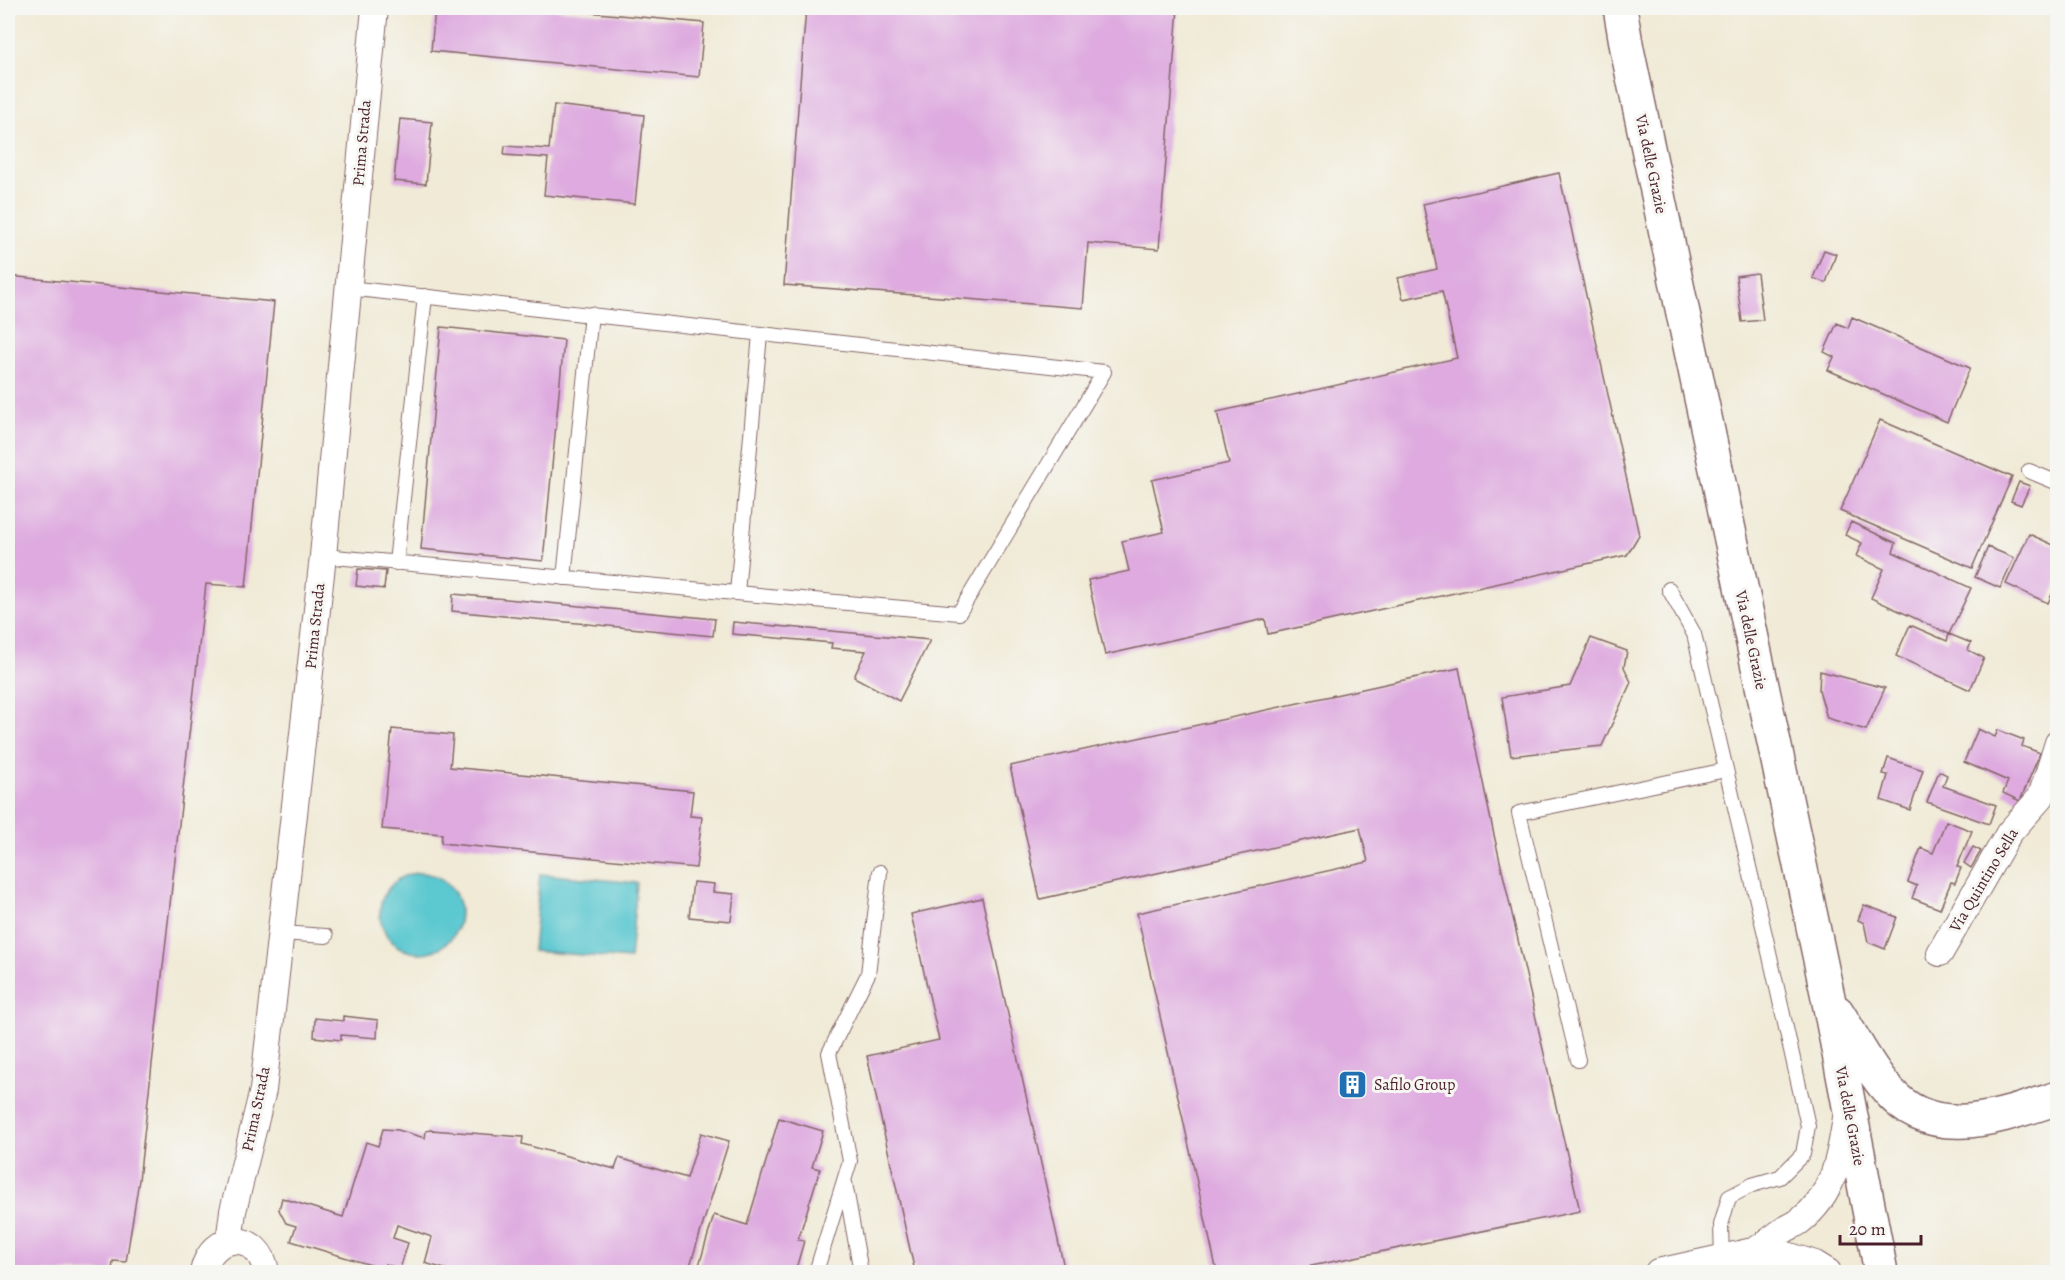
<svg xmlns="http://www.w3.org/2000/svg" width="2065" height="1280" font-family="Alegreya,serif">
	<style>
		.water { fill: #5bc8d0; stroke: #52747e; stroke-width: 1.5 }
		.building { fill: #deaadf }
		.lines { fill: none; stroke-linecap: round; stroke-linejoin: round }
		.service-casing { stroke: #846667; stroke-width: 16 }
		.minor-casing { stroke: #846667; stroke-width: 28 }
		.secondary-casing { stroke: #846667; stroke-width: 36 }
		.service { stroke: #fff; stroke-width: 14 }
		.minor { stroke: #fff; stroke-width: 26 }
		.secondary { stroke: #fff; stroke-width: 33 }
		.labels { text-anchor: middle; dominant-baseline: central; stroke-width: 6; stroke-linejoin: round; paint-order: stroke }
		.street-label { font-size: 16px; fill: #4a1f2b; stroke: #f6f6f2 }
		.poi-label { font-size: 16px; fill: #4a1f2b; stroke: #f6f6f2; text-anchor: start }
	</style>
	<rect width="100%" height="100%" fill="#f6f6f2"/>
	<filter id="ink" filterUnits="userSpaceOnUse"><feTurbulence type="fractalNoise" baseFrequency=".0167" numOctaves="2"/><feDisplacementMap in="SourceGraphic" scale="12" xChannelSelector="R" yChannelSelector="G"/><feConvolveMatrix kernelMatrix="1 2 1 2 8 2 1 2 1" color-interpolation-filters="sRGB"/></filter>
	<filter id="wash" filterUnits="userSpaceOnUse"><feTurbulence type="fractalNoise" baseFrequency=".008" numOctaves="4" result="noise"/><feDisplacementMap in="SourceGraphic" scale="24" xChannelSelector="R" yChannelSelector="G"/><feGaussianBlur stdDeviation="1.35" result="paint"/><feColorMatrix in="noise" values="0 0 0 0 0 0 0 0 0 0 0 0 0 0 0 0 0 1.4 0 .05"/><feComposite in="paint" operator="in"/></filter>
	<g filter="url(#wash)">
		<rect width="100%" height="100%" fill="#f0ead6"/>
		<!-- water -->
		<path class="water" d="M380 913a40 40 0 1 1 80 0a40 40 0 1 1-80 0Z
			M 540,874 L 637,883 L 630,959 L 533,951 Z"/>
		<g id="blocks">
			<!-- building -->
			<path class="building" d="M 435,8 L 544,8 L 704,23 L 699,77 L 431,51 Z
				M 806,8 L 1178,8 L 1159,249 L 1088,243 L 1083,308 L 784,285 Z
				M 554,105 L 644,115 L 635,204 L 544,195 L 548,158 L 504,155 L 505,146 L 549,149 Z
				M 400,119 L 432,122 L 426,184 L 394,181 Z
				M 1559,173 L 1639,535 L 1627,555 L 1268,634 L 1265,619 L 1105,655 L 1088,580 L 1129,571 L 1122,541 L 1164,532 L 1152,480 L 1229,463 L 1217,412 L 1457,358 L 1442,291 L 1403,299 L 1398,278 L 1437,269 L 1423,204 Z
				M 1824,250 L 1836,254 L 1826,283 L 1813,278 Z
				M 1757,273 L 1763,320 L 1742,322 L 1736,276 Z
				M 8,276 L 274,302 L 246,587 L 206,584 L 139,1180 L 126,1262 L 113,1261 L 112,1272 L 8,1272 Z
				M 1852,317 L 1970,368 L 1947,422 L 1828,370 L 1834,357 L 1824,352 L 1833,332 L 1837,323 L 1848,328 Z
				M 441,327 L 564,340 L 543,561 L 421,549 Z
				M 1880,420 L 2012,477 L 1972,568 L 1840,511 Z
				M 2019,482 L 2030,486 L 2021,505 L 2011,501 Z
				M 1851,522 L 1896,543 L 1893,552 L 1971,588 L 1949,634 L 1871,598 L 1884,569 L 1856,556 L 1862,543 L 1845,535 Z
				M 2029,534 L 2058,547 L 2058,581 L 2048,603 L 2006,584 Z
				M 1988,547 L 2014,558 L 2000,588 L 1975,577 Z
				M 358,569 L 386,571 L 384,589 L 356,586 Z
				M 453,594 L 715,619 L 713,636 L 452,611 Z
				M 733,622 L 875,635 L 930,640 L 899,701 L 854,677 L 866,651 L 831,648 L 832,643 L 732,634 Z
				M 1910,625 L 1947,641 L 1949,634 L 1971,643 L 1968,650 L 1984,658 L 1970,690 L 1896,656 Z
				M 1591,638 L 1627,651 L 1624,667 L 1631,682 L 1602,746 L 1511,756 L 1502,697 L 1570,686 Z
				M 1459,668 L 1494,835 L 1580,1211 L 1282,1272 L 1217,1272 L 1137,913 L 1368,862 L 1360,828 L 1040,899 L 1010,766 Z
				M 1820,671 L 1885,688 L 1866,730 L 1827,718 L 1819,690 Z
				M 392,729 L 453,735 L 450,767 L 693,791 L 690,816 L 702,817 L 696,868 L 441,843 L 442,834 L 382,829 Z
				M 1978,729 L 1995,737 L 1998,730 L 2024,740 L 2022,746 L 2040,753 L 2020,801 L 2003,793 L 2008,781 L 1964,762 Z
				M 1888,758 L 1923,770 L 1910,810 L 1881,800 L 1888,775 L 1883,774 Z
				M 1939,771 L 1947,775 L 1943,786 L 1996,805 L 1989,824 L 1927,802 Z
				M 1946,821 L 1972,831 L 1957,867 L 1961,868 L 1955,883 L 1951,882 L 1940,909 L 1912,898 L 1917,886 L 1908,882 L 1921,848 L 1933,853 Z
				M 1973,847 L 1981,851 L 1971,868 L 1964,863 Z
				M 693,882 L 714,884 L 713,892 L 734,894 L 731,921 L 689,917 Z
				M 982,898 L 996,960 L 1065,1272 L 915,1272 L 867,1056 L 939,1040 L 911,914 Z
				M 1864,905 L 1897,917 L 1885,949 L 1868,942 L 1864,923 L 1858,920 Z
				M 343,1016 L 378,1020 L 377,1038 L 341,1035 L 341,1040 L 314,1037 L 315,1018 L 343,1021 Z
				M 779,1118 L 823,1131 L 812,1167 L 820,1169 L 798,1240 L 804,1241 L 795,1272 L 697,1272 L 714,1215 L 747,1225 Z
				M 383,1129 L 398,1130 L 425,1138 L 426,1131 L 431,1130 L 523,1137 L 522,1144 L 615,1169 L 619,1158 L 687,1178 L 701,1133 L 729,1141 L 688,1272 L 500,1272 L 486,1269 L 485,1272 L 454,1272 L 425,1263 L 432,1237 L 397,1225 L 393,1238 L 408,1243 L 400,1269 L 385,1264 L 384,1269 L 291,1241 L 296,1226 L 286,1223 L 279,1210 L 282,1198 L 343,1217 L 366,1142 L 378,1146 Z"/>
		</g>
	</g>
	<g filter="url(#ink)">
		<use href="#blocks" fill-opacity="0" stroke="#846667" stroke-width="1.5"/>
		<g class="lines">
			<defs>
				<path id="service" d="M 2029,471 L 2058,483
					M 323,556 L 959,613 L 1104,372 L 348,288
					M 396,563 L 425,296
					M 564,578 L 591,314
					M 1669,589 L 1694,634 L 1767,943 L 1808,1126 L 1803,1154 L 1780,1177 L 1752,1185 L 1729,1197 L 1721,1225 L 1722,1258
					M 737,593 L 760,334
					M 281,933 L 326,936
					M 1578,1060 L 1519,813 L 1726,770
					M 845,1183 L 861,1272
					M 1753,1251 L 1771,1272
					M 816,1272 L 850,1161 L 829,1053 L 868,974 L 880,872"/>
				<path id="minor" d="M 1940,953 L 2009,833 L 2041,797 L 2058,743
					M 229,1242 L 233,1211 L 263,1090 L 323,556 L 375,8
					M 1762,1247 L 1815,1264 L 1828,1272
					M 203,1272 C 212,1230 260,1231 266,1272
					M 1658,1272 L 1753,1251 C 1765,1246 1773,1237 1784,1230 C 1789,1227 1795,1225 1800,1221 C 1834,1195 1840,1157 1846,1118"/>
				<path id="secondary" d="M 1620,8 L 1627,49 L 1828,997 L 1881,1272
					M 1837,1012 C 1853,1037 1867,1066 1887,1089 C 1932,1144 2001,1116 2058,1098"/>
			</defs>
			<!-- service casing -->
			<use href="#service" class="service-casing"/>
			<!-- minor casing -->
			<use href="#minor" class="minor-casing"/>
			<!-- secondary casing -->
			<use href="#secondary" class="secondary-casing"/>
			<!-- service -->
			<use href="#service" class="service"/>
			<!-- minor -->
			<use href="#minor" class="minor"/>
			<!-- secondary -->
			<use href="#secondary" class="secondary"/>
		</g>
	</g>
	<!-- icons -->
	<defs>
		<symbol id="building-square" viewBox="-11 -11 22 22"><rect x="-9" y="-9" width="18" height="18" rx="4" fill="#1f6fb2" stroke="#f6f6f2"/><path d="M-4-6H4V6H1V3H-1V6H-4ZM-2.5-4.3h1.7v1.8h-1.7ZM.8-4.3h1.7v1.8H.8ZM-2.5-1h1.7V.8h-1.7ZM.8-1h1.7V.8H.8Z" fill="#fff"/></symbol>
	</defs>
	<g fill-rule="evenodd">
		<use href="#building-square" x="1336" y="1068" width="33" height="33"/>
	</g>
	<g class="labels">
		<!-- street labels -->
		<g class="street-label">
			<text transform="translate(362 143) rotate(-85)">Prima Strada</text>
			<text transform="translate(1651 164) rotate(78)">Via delle Grazie</text>
			<text transform="translate(315 626) rotate(-84)">Prima Strada</text>
			<text transform="translate(1751 640) rotate(78)">Via delle Grazie</text>
			<text transform="translate(1984 880) rotate(-59)">Via Quintino Sella</text>
			<text transform="translate(256 1109) rotate(-78)">Prima Strada</text>
			<text transform="translate(1850 1116) rotate(79)">Via delle Grazie</text>
		</g>
		<!-- poi labels -->
		<g class="poi-label">
			<text x="1374" y="1085">Safilo Group</text>
		</g>
	</g>
	<!-- margin -->
	<rect width="2065" height="1280" fill="none" stroke="#f6f6f2" stroke-width="30"/>
	<!-- scale -->
	<path d="M1840 1235v9h81v-9" fill="none" stroke="#4a1f2b" stroke-width="3"/>
	<text x="1849" y="1235" font-size="18" fill="#4a1f2b" stroke="#f6f6f2" stroke-width="4.5" paint-order="stroke">20 m</text>
</svg>
